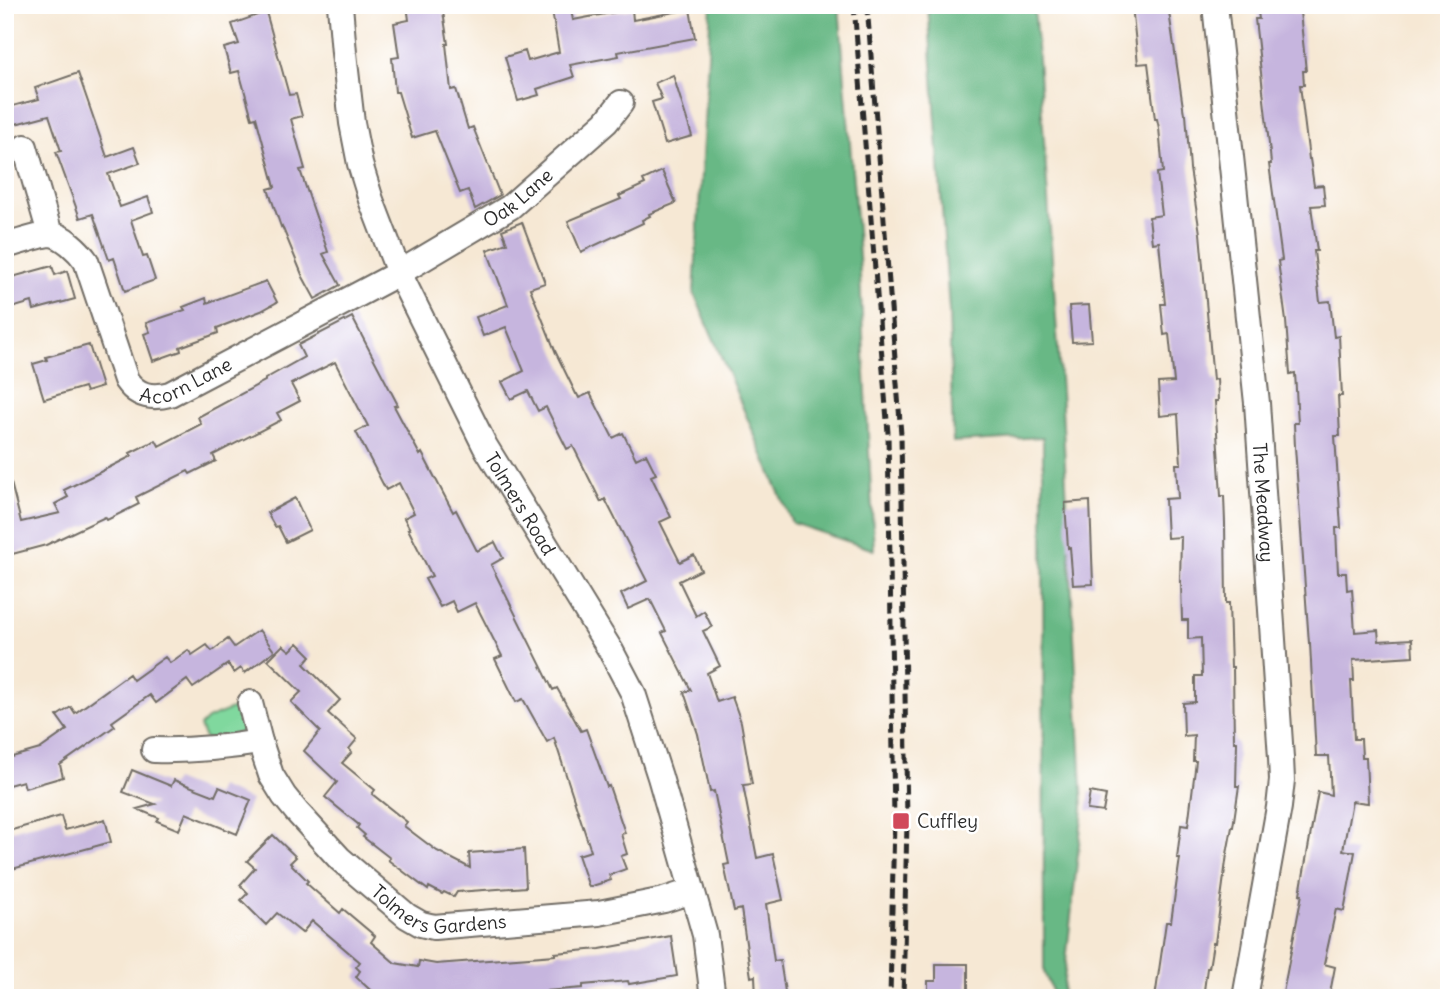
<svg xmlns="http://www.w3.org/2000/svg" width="1454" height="1003" font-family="Delius,sans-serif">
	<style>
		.green { fill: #80d89e; stroke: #568264; stroke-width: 2 }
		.forest { fill: #68b885; stroke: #4a7258; stroke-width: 2 }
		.building { fill: #c6b5de }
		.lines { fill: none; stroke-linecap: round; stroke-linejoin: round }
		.minor-casing { stroke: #726d66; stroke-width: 28 }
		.minor { stroke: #fff; stroke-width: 24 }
		.rail { stroke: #2b2b2b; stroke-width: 5; stroke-dasharray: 10 5; stroke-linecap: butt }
		.poi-dot { fill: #d1495b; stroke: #fff; stroke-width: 2.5 }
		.labels { text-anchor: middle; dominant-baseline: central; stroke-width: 5; stroke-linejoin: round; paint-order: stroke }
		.street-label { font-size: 19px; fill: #2b2b2b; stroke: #fff }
		.poi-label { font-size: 19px; fill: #2b2b2b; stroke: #fff; text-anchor: start }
	</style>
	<rect width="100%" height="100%" fill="#fff"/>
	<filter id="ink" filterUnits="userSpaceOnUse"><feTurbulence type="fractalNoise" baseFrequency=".0143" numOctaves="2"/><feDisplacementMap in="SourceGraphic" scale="14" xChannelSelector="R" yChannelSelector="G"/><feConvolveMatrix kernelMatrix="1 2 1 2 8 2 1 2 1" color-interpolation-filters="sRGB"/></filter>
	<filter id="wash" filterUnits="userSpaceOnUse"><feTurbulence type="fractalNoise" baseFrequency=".00686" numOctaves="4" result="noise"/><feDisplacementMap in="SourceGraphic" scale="28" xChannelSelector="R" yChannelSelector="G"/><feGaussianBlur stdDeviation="1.57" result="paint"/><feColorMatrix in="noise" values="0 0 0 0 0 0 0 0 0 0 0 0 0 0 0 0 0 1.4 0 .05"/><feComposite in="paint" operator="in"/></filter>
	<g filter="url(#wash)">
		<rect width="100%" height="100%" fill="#f6e8d4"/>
		<!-- green -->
		<path class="green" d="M 241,705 L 247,725 C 238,740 220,737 205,739 L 200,726 L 207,719 Z"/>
		<!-- forest -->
		<path class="forest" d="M 711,5 L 839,5 L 859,256 L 874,550 L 792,523 L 694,293 Z
			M 928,5 L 1034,5 L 1044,140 L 1062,407 L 1083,808 L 1062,998 L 1055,998 L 1044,972 L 1043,437 L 953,442 L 949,311 Z"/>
		<g id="blocks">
			<!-- building -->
			<path class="building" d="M 407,5 L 442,5 L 448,44 L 446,44 L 451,90 L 456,89 L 468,129 L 473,127 L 500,195 L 475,209 L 468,190 L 460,193 L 435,131 L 412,138 L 398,92 L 395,92 L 392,58 L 399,57 L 394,23 L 409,20 Z
				M 551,5 L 570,5 L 573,20 L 632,9 L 633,20 L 690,9 L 695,38 L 618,52 L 619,56 L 570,65 L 574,77 L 537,89 L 539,95 L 518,101 L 505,57 L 525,51 L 528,61 L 559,52 Z
				M 1132,5 L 1168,5 L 1184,114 L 1186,114 L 1190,169 L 1200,233 L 1213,380 L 1217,379 L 1218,401 L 1215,401 L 1221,496 L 1224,496 L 1225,523 L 1226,603 L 1229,603 L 1231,667 L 1233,667 L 1234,742 L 1237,742 L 1236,786 L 1239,786 L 1233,827 L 1232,827 L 1227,854 L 1215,943 L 1213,943 L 1209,968 L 1207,968 L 1203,998 L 1155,998 L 1166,922 L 1171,922 L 1180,858 L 1177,858 L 1181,825 L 1188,826 L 1196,761 L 1193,761 L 1194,735 L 1184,736 L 1183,703 L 1195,702 L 1195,676 L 1202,676 L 1201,638 L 1188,639 L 1188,620 L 1182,620 L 1181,582 L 1180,582 L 1181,537 L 1167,538 L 1165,499 L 1178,498 L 1176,464 L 1181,464 L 1178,414 L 1160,416 L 1158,383 L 1174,382 L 1169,334 L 1164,335 L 1161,304 L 1165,304 L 1159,242 L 1152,243 L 1149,217 L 1162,215 L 1157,173 L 1163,172 L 1159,128 L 1157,119 L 1155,119 L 1148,63 L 1138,64 Z
				M 1257,5 L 1291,5 L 1292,13 L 1300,12 L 1306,71 L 1303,71 L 1304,85 L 1300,85 L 1309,159 L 1310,159 L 1314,186 L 1323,185 L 1325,205 L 1311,206 L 1317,251 L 1314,251 L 1320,302 L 1330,301 L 1334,337 L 1339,336 L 1342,396 L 1338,396 L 1340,436 L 1335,436 L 1341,528 L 1336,528 L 1338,573 L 1346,573 L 1347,590 L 1352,589 L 1355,632 L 1378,630 L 1379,641 L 1412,639 L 1413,656 L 1353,660 L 1354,681 L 1351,681 L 1354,739 L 1361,739 L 1362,757 L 1366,757 L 1368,803 L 1352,801 L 1343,850 L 1355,852 L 1344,911 L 1336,909 L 1324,964 L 1335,967 L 1329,998 L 1282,998 L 1302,894 L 1300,894 L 1318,792 L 1331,795 L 1329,756 L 1316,756 L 1310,643 L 1309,643 L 1295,447 L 1294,423 L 1298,423 L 1295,373 L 1290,374 L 1286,321 L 1278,261 L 1282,260 L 1269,164 L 1271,164 L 1270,153 L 1255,19 L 1259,19 Z
				M 266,12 L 289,95 L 296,94 L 302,116 L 291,119 L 305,169 L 300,170 L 328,252 L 323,254 L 340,285 L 315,299 L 303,277 L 282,226 L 281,227 L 268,189 L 275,187 L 256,117 L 252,118 L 239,71 L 231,73 L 224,48 L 239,44 L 232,24 Z
				M 78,73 L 107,157 L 134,147 L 140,163 L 108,174 L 120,207 L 148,197 L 153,212 L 131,220 L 143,257 L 147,256 L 155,280 L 125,291 L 114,258 L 109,260 L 93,214 L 80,218 L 56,152 L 61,151 L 49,115 L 8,126 L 5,115 L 5,108 L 39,99 L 35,88 Z
				M 673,75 L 692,136 L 665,144 L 652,102 L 662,99 L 655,83 Z
				M 662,171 L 676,203 L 649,214 L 650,216 L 642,220 L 643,223 L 581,252 L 568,221 L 621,199 L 619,196 L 645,184 L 643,180 Z
				M 522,222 L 545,283 L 530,288 L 556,353 L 576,394 L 577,394 L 579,398 L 590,393 L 613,438 L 623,433 L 636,459 L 646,454 L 656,474 L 651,476 L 671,517 L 660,522 L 680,562 L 694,555 L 701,570 L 679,581 L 696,616 L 704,611 L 712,627 L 703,631 L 720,666 L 707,673 L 717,702 L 732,697 L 741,722 L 752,784 L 743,785 L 757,858 L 773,854 L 783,900 L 766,904 L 774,961 L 780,960 L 786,998 L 756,998 L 755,976 L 751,977 L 741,909 L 734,911 L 724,865 L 729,864 L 714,791 L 710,792 L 698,734 L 684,692 L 691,690 L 662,633 L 666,631 L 650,599 L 628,609 L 621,594 L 647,581 L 605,499 L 601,502 L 573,446 L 567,449 L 546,407 L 538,411 L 528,391 L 511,399 L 502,382 L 524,371 L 506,327 L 483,336 L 476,317 L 508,305 L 487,250 L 507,243 L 502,230 Z
				M 52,266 L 55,275 L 67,271 L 75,299 L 34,310 L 32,302 L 5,310 L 5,279 Z
				M 266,281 L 277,302 L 261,311 L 217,328 L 218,333 L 180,347 L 181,351 L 153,361 L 144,334 L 150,332 L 146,323 L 185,310 L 183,307 L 206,298 L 207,303 Z
				M 1089,305 L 1092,341 L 1072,342 L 1069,306 Z
				M 352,317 L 398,405 L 394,406 L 420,455 L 422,453 L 453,512 L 456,510 L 477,551 L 495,542 L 503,558 L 491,565 L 553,690 L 557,688 L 581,731 L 586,729 L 607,787 L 609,786 L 625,833 L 621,834 L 627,854 L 621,856 L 626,869 L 609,875 L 611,880 L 589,887 L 578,855 L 591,851 L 554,738 L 547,742 L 523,699 L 516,702 L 495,659 L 502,656 L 475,603 L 457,612 L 452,601 L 440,607 L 425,579 L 432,576 L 408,529 L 410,529 L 404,518 L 414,513 L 399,483 L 386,490 L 356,432 L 368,426 L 335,362 L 291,384 L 300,401 L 277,413 L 281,420 L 213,455 L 216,461 L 190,474 L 188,471 L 136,497 L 139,504 L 107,520 L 105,517 L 46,545 L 5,556 L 5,484 L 11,483 L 21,522 L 60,513 L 55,504 L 68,497 L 64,490 L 132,456 L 130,453 L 156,440 L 159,446 L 201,424 L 198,417 L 265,381 L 265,379 L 304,357 L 298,345 Z
				M 89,345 L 102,387 L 86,392 L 84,387 L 44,399 L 33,364 L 47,360 L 46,357 Z
				M 295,498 L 310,530 L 286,542 L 278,526 L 275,527 L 267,513 Z
				M 1090,501 L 1093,584 L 1073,585 L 1070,547 L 1068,548 L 1065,503 Z
				M 259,630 L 274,651 L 245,673 L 241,668 L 234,673 L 228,664 L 193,688 L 187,680 L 156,703 L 150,695 L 112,722 L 115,726 L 60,765 L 63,777 L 25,788 L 23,781 L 5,786 L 5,759 L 40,749 L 67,730 L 57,716 L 71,707 L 75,713 L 129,674 L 133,680 L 165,657 L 170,663 L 188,650 L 192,655 L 207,645 L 212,651 L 228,639 L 234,647 Z
				M 298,643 L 311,656 L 304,664 L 340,700 L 328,713 L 357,739 L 349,749 L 352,752 L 342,763 L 375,790 L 372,794 L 407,822 L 404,826 L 437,851 L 470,868 L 469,853 L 524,849 L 526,887 L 457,892 L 454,897 L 444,892 L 442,894 L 429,887 L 428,890 L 388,860 L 390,858 L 363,837 L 365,835 L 357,828 L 359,825 L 325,797 L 337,782 L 304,751 L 320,731 L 291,702 L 301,692 L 268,660 L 283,645 L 290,651 Z
				M 132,770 L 171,786 L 174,780 L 215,796 L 219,787 L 251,800 L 237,834 L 186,813 L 179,830 L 157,821 L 159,818 L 137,809 L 155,804 L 123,792 Z
				M 1090,792 L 1106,795 L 1103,812 L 1087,810 Z
				M 61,816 L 65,830 L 105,819 L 111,842 L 5,871 L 5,832 Z
				M 273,835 L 296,857 L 290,863 L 308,881 L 306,883 L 340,913 L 343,909 L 375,936 L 371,942 L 395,963 L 418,967 L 419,961 L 436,964 L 555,955 L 555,953 L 600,949 L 671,936 L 677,976 L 629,984 L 628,981 L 583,985 L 583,988 L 547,991 L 548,997 L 379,998 L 356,977 L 360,971 L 356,967 L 360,962 L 312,921 L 302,933 L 277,913 L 266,925 L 241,900 L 248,893 L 240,885 L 255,868 L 247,861 Z
				M 936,964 L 968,964 L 968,998 L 928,998 L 928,981 L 936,981 Z"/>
		</g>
	</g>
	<g filter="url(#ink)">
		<use href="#blocks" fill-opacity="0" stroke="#726d66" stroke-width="2"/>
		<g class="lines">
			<defs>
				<g id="minor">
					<path id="s1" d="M 340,5 L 344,53 L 352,123 L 360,164 L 371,200 L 399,273 L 485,446 L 611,651 L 633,693 L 660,777 L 705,935 L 713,998"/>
					<path id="s2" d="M 1215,5 L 1257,403 L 1281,758 L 1282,780 L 1279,807 L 1245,998"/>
					<path d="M 25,147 L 50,234"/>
					<path id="s3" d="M 5,246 C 13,244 44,234 50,234 C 63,235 79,251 86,261 L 126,380 C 137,396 151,399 170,394 L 399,273 L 510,207 L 606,122 L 621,103"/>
					<path d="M 250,703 L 260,742"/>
					<path id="s4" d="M 154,750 C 191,751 223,748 260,742 L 271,775 L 284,796 L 297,812 L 340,859 L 407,916 L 421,924 L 434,927 L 599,913 L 664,900 L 692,891"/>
				</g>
			</defs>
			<!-- minor casing -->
			<use href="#minor" class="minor-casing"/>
			<!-- minor -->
			<use href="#minor" class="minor"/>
			<!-- rail -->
			<path class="rail" d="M 854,5 L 888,433 L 894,821 L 890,998
				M 867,5 L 901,434 L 907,822 L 903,998"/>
		</g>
	</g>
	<!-- markers -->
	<rect class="poi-dot" x="892" y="812" width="18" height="18" rx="3.5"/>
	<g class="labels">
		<!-- street labels -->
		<g class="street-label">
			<text stroke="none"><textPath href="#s3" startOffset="668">Oak Lane</textPath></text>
			<text stroke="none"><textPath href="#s3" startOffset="287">Acorn Lane</textPath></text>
			<text stroke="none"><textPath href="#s2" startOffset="500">The Meadway</textPath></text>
			<text stroke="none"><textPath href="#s1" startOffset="537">Tolmers Road</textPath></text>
			<text stroke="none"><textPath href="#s4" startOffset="368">Tolmers Gardens</textPath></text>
		</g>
		<!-- poi labels -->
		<g class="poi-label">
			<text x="917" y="821">Cuffley</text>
		</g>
	</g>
	<!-- margin -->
	<rect width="1454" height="1003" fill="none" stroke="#fff" stroke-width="28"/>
</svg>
